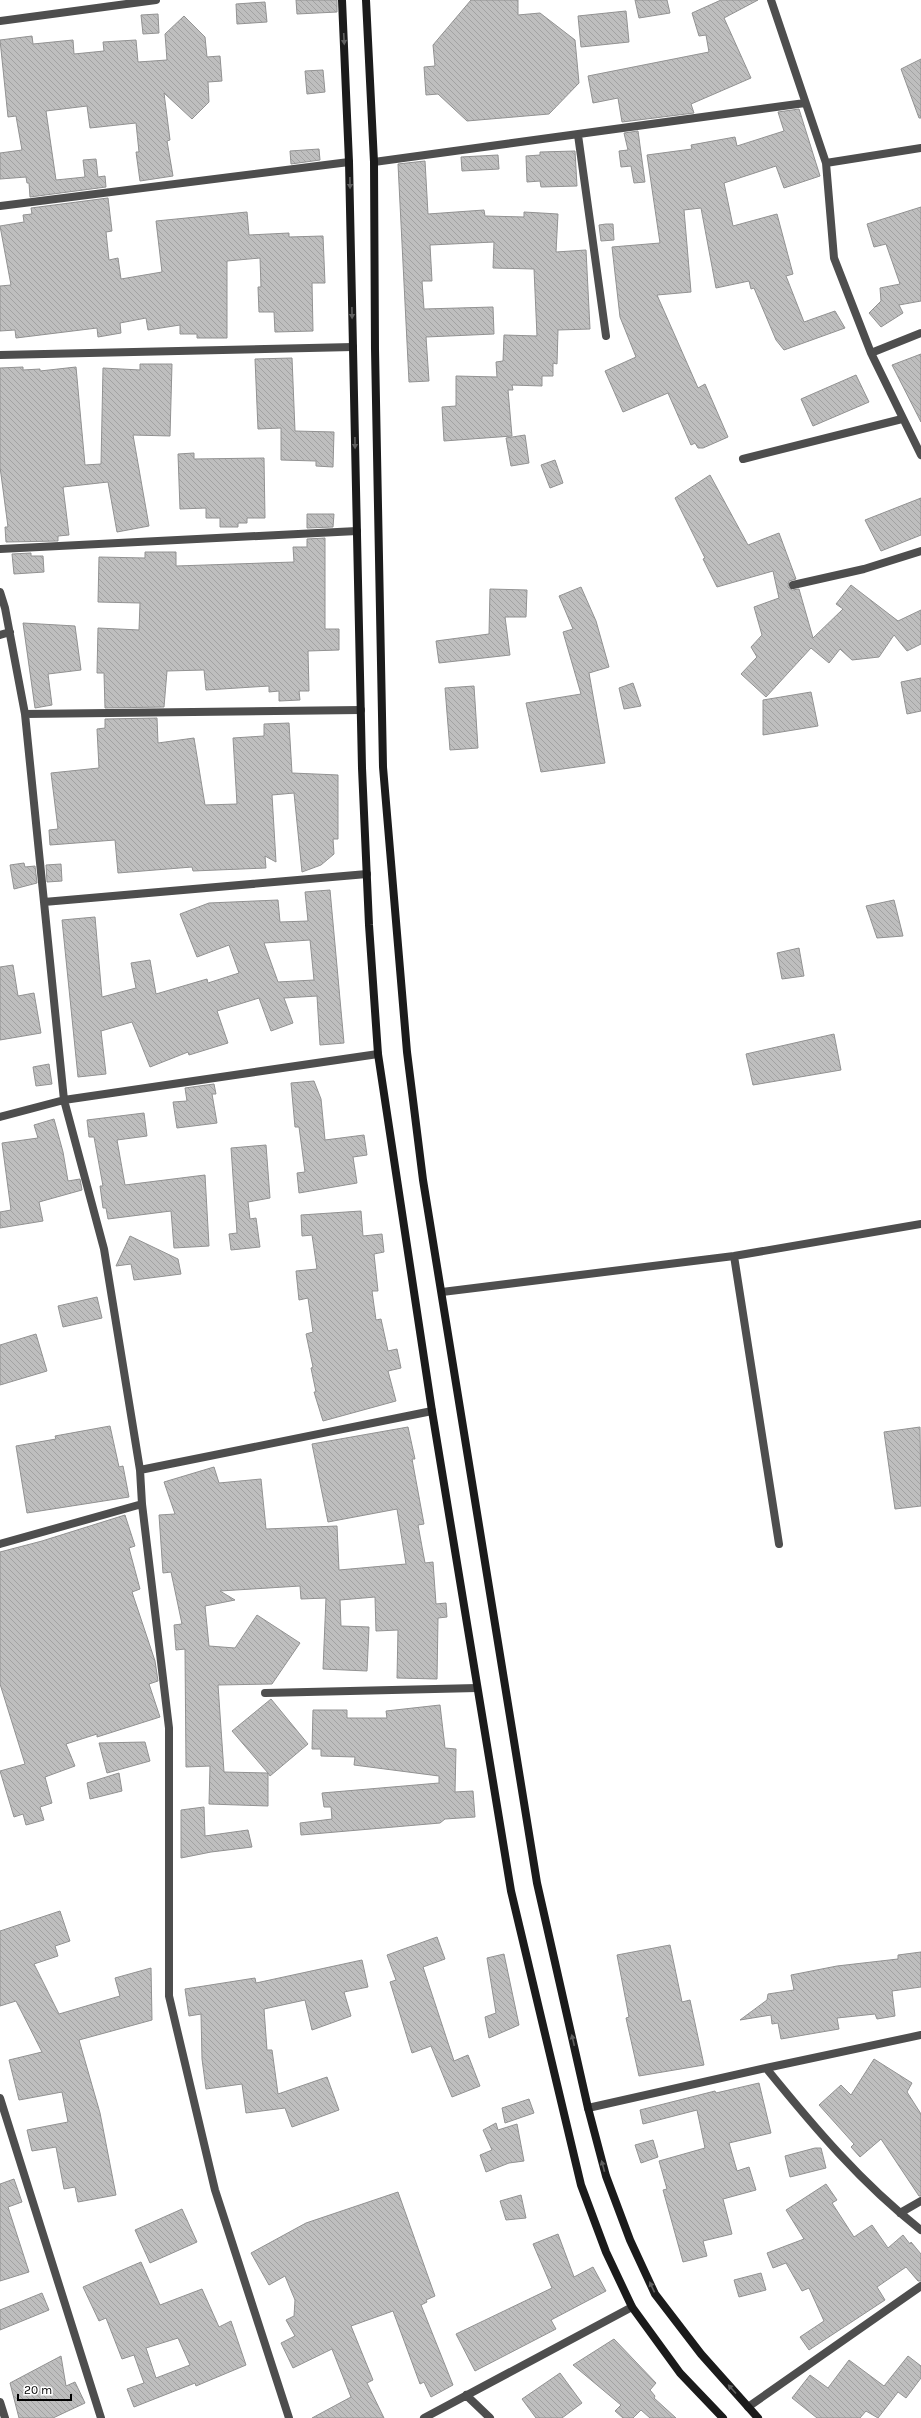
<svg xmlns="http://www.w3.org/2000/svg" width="921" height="2418" font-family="Karla,sans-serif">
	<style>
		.building { fill: url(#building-back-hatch); stroke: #929292; fill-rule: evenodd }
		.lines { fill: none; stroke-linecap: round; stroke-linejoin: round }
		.lane { stroke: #4e4e4e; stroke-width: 8 }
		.street { stroke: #4e4e4e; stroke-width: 8 }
		.secondary { stroke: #1b1b1b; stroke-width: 8 }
		.oneway { fill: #5f5f5f }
	</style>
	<defs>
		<pattern id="building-back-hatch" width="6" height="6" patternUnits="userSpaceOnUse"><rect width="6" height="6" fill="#bebebe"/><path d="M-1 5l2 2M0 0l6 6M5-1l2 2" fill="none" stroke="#a2a2a2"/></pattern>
	</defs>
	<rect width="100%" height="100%" fill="#fff"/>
	<!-- building -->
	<path class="building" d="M 296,0 L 337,0 L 337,12 L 297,14 Z
		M 471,0 L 518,0 L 518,15 L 540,13 L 575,40 L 579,83 L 549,114 L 467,121 L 438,94 L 426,95 L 424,67 L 435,66 L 433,45 Z
		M 635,0 L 667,0 L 670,13 L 639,18 Z
		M 721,0 L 758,0 L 724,18 L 751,78 L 691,104 L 694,113 L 622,122 L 618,98 L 593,103 L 588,76 L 709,52 L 706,35 L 699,36 L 692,13 Z
		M 265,2 L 267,22 L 237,24 L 236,4 Z
		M 626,11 L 629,42 L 581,47 L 578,16 Z
		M 158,14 L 159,33 L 143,34 L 141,15 Z
		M 184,16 L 205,37 L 207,57 L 220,56 L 222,81 L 208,82 L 209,102 L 192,119 L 164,93 L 170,140 L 167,141 L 173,176 L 140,181 L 136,152 L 139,152 L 136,123 L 90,128 L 87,106 L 46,111 L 56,180 L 85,177 L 83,160 L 96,159 L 98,177 L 105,176 L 106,187 L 30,197 L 29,183 L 27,183 L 26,177 L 0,179 L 0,153 L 22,150 L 16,116 L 8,117 L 0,40 L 32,36 L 33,44 L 73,40 L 74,54 L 104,51 L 103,42 L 136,40 L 138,62 L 167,60 L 165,34 Z
		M 921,59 L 921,118 L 919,118 L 901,69 Z
		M 323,70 L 325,92 L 307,94 L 305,71 Z
		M 799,109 L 820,176 L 784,188 L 776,166 L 724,183 L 733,226 L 777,214 L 793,274 L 786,276 L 804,322 L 835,311 L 845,328 L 784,350 L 776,340 L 754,288 L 751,289 L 749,281 L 716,288 L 701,208 L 684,210 L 691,292 L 657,295 L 698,388 L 705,384 L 728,437 L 703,448 L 698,448 L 695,443 L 691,445 L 668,393 L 623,412 L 605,371 L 636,357 L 620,317 L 612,247 L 660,243 L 647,155 L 692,149 L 691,145 L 735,137 L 737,146 L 784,131 L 778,112 Z
		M 638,131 L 645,182 L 634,183 L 631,166 L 621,167 L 619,151 L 628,150 L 624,133 Z
		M 319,149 L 320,160 L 291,164 L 290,151 Z
		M 575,151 L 577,186 L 541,187 L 540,181 L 527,182 L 526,156 L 540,155 L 540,152 Z
		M 498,155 L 499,169 L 462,171 L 461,157 Z
		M 425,161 L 428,214 L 484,210 L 485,216 L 524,217 L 524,212 L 558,214 L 556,252 L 586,250 L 590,329 L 558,330 L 557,364 L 553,363 L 553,376 L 542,376 L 542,386 L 512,385 L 513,390 L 508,390 L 512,436 L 444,441 L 442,407 L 456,406 L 456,376 L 497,377 L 496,362 L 503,361 L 504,335 L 537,336 L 534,269 L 493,268 L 494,242 L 430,245 L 432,281 L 422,281 L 424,309 L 493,307 L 494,334 L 426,337 L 429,381 L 409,382 L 398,164 Z
		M 108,198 L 112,231 L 106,232 L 109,260 L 118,258 L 121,279 L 162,272 L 156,221 L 247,212 L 249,235 L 289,233 L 289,237 L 323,236 L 325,283 L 312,283 L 313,331 L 275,332 L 274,312 L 259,312 L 258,287 L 261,287 L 260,258 L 227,261 L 227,338 L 197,338 L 197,334 L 180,334 L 180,325 L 148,330 L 146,318 L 120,323 L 121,333 L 98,337 L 97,328 L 16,338 L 15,330 L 0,331 L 0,286 L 11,285 L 0,226 L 24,222 L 23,215 L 32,214 L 31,208 Z
		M 921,207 L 921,301 L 899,305 L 903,313 L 881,327 L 869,313 L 881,301 L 880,288 L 900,284 L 886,244 L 874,247 L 867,224 Z
		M 606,224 L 613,224 L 614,240 L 601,241 L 599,225 Z
		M 921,354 L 921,422 L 892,365 Z
		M 292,358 L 295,431 L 334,432 L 333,467 L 316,466 L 316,461 L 281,460 L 281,428 L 258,429 L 255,359 Z
		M 140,364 L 172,364 L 170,436 L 133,435 L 149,526 L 117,532 L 108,482 L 63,487 L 69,535 L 58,536 L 58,541 L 6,542 L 5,527 L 8,527 L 0,467 L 0,368 L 23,367 L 23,370 L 40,369 L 40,371 L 76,367 L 85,465 L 101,464 L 103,368 L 140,370 Z
		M 856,375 L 869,402 L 813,426 L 801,399 Z
		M 525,435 L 529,463 L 511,466 L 506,438 Z
		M 194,453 L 194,459 L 264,458 L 265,518 L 247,518 L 247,523 L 238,523 L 238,527 L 220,527 L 220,518 L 206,518 L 206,508 L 180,509 L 178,454 Z
		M 555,460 L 563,483 L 550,488 L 541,465 Z
		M 710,475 L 748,545 L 779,533 L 796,579 L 789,581 L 788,587 L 792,590 L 799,589 L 813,638 L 843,609 L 836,604 L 851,585 L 898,621 L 921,610 L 921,644 L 907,651 L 894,635 L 879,657 L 852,660 L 840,649 L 829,663 L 811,648 L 766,697 L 741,674 L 757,657 L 751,647 L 762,635 L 754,607 L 779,598 L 773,571 L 717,587 L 703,559 L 705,558 L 675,498 Z
		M 921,498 L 921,535 L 881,551 L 865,520 Z
		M 307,514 L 334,514 L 333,527 L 307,528 Z
		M 325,538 L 325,629 L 339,629 L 339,650 L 308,651 L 309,691 L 299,691 L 300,700 L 279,701 L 279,691 L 269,692 L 269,686 L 206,690 L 204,670 L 167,671 L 164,707 L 105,708 L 104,673 L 97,673 L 98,628 L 139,630 L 140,603 L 98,602 L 99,557 L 145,558 L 145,552 L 176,552 L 176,566 L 294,562 L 293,547 L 307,547 L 307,539 Z
		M 31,553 L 31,556 L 43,556 L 44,572 L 14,574 L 12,554 Z
		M 581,587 L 596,621 L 609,667 L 589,673 L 605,763 L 541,772 L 526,703 L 581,694 L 563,632 L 573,629 L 559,596 Z
		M 490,589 L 527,590 L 526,617 L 505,617 L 510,655 L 439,663 L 436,641 L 489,634 Z
		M 23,623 L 75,626 L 81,670 L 48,674 L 52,705 L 35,708 Z
		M 921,678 L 921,711 L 907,714 L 901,682 Z
		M 633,683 L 641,706 L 624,709 L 619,688 Z
		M 474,686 L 478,748 L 450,750 L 445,688 Z
		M 811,692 L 818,726 L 763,735 L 763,700 Z
		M 157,718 L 158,743 L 194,738 L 205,805 L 237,804 L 233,738 L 264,736 L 264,724 L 289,723 L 292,773 L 338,775 L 338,839 L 333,839 L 334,854 L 321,865 L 302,872 L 294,793 L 272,795 L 276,862 L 265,856 L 266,868 L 193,871 L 192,867 L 118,873 L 115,840 L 50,845 L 49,830 L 58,829 L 51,773 L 99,768 L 97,729 L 105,728 L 105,719 Z
		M 24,863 L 25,867 L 35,866 L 37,883 L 14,889 L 10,865 Z
		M 61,864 L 62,881 L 47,882 L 46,865 Z
		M 330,890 L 344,1043 L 320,1045 L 317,996 L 284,998 L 293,1023 L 271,1031 L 259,998 L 217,1011 L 228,1043 L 189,1055 L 188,1052 L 150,1067 L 132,1022 L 101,1031 L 106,1074 L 78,1077 L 62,920 L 95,917 L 102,997 L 136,988 L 131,963 L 150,960 L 156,994 L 207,979 L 208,983 L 239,973 L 229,945 L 197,957 L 180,914 L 209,903 L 278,900 L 280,922 L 308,921 L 305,892 ZM 310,940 L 314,980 L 278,982 L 264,943 Z
		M 894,900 L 903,936 L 877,938 L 866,906 Z
		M 799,948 L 804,976 L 782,979 L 777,953 Z
		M 13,965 L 18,996 L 34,993 L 41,1033 L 0,1040 L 0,967 Z
		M 834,1034 L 841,1070 L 753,1085 L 746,1054 Z
		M 49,1064 L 52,1084 L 36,1086 L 33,1067 Z
		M 314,1081 L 321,1099 L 325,1140 L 364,1135 L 367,1155 L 353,1157 L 357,1183 L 299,1193 L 297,1173 L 305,1172 L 299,1127 L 295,1127 L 291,1083 Z
		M 214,1084 L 216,1094 L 212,1094 L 217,1123 L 177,1128 L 173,1102 L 187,1101 L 185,1088 Z
		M 144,1113 L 147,1136 L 117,1140 L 125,1185 L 205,1175 L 209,1246 L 174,1248 L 171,1211 L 108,1219 L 106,1208 L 103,1208 L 100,1186 L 103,1186 L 94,1137 L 89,1137 L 87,1120 Z
		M 54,1119 L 63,1152 L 68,1181 L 80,1179 L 82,1190 L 39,1202 L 43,1221 L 0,1228 L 0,1212 L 11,1210 L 2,1143 L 38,1138 L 34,1125 Z
		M 266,1145 L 270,1198 L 248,1202 L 250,1219 L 256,1218 L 260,1247 L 231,1250 L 229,1234 L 237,1233 L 231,1148 Z
		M 361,1211 L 363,1236 L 382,1234 L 384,1252 L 374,1254 L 378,1291 L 372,1291 L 376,1320 L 381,1319 L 388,1351 L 397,1349 L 401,1368 L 388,1371 L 396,1401 L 323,1421 L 314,1392 L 316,1392 L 311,1368 L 313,1367 L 306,1334 L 313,1332 L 308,1298 L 299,1300 L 296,1271 L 317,1269 L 312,1235 L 302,1236 L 301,1215 Z
		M 130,1236 L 178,1259 L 181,1274 L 134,1280 L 131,1264 L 116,1266 Z
		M 97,1297 L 102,1318 L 63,1327 L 58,1306 Z
		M 36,1334 L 47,1371 L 0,1385 L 0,1345 Z
		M 110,1426 L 119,1467 L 123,1466 L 129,1497 L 27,1513 L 16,1446 L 56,1439 L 55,1436 Z
		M 408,1427 L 415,1459 L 412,1459 L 424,1524 L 418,1525 L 425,1563 L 433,1562 L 436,1604 L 446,1603 L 447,1617 L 438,1618 L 437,1679 L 397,1678 L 398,1630 L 376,1631 L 375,1597 L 340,1600 L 341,1626 L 369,1627 L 367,1671 L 323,1669 L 326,1598 L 301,1599 L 300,1586 L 220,1591 L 235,1600 L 205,1606 L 209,1646 L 235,1648 L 257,1615 L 300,1643 L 272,1684 L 218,1685 L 224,1772 L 268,1773 L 232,1731 L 271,1699 L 308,1744 L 270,1776 L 268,1773 L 268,1806 L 209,1804 L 210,1766 L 186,1767 L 185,1649 L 176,1650 L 174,1625 L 182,1624 L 171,1572 L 163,1573 L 159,1515 L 175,1514 L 164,1482 L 214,1467 L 219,1483 L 261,1479 L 266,1529 L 337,1526 L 339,1570 L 406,1564 L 397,1509 L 328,1522 L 312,1444 Z
		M 920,1427 L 921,1506 L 895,1509 L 884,1432 Z
		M 125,1515 L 135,1546 L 129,1548 L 140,1589 L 132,1592 L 155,1661 L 158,1681 L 149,1684 L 160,1717 L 97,1737 L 97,1734 L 66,1744 L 75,1766 L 45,1777 L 52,1803 L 40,1807 L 44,1820 L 26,1825 L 23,1814 L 14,1817 L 0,1771 L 25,1764 L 0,1684 L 0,1552 L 42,1541 Z
		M 440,1705 L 445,1748 L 456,1749 L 455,1792 L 473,1791 L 475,1817 L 445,1819 L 440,1823 L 301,1835 L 300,1823 L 332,1819 L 331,1807 L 324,1807 L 322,1793 L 439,1783 L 439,1776 L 354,1765 L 355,1757 L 321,1756 L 321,1749 L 312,1749 L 313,1710 L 347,1710 L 347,1718 L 387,1718 L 386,1711 Z
		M 145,1742 L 150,1761 L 107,1773 L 99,1743 Z
		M 119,1773 L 122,1791 L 90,1799 L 87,1783 Z
		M 204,1807 L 205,1836 L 248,1830 L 252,1847 L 211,1852 L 181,1858 L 181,1810 Z
		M 60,1911 L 70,1941 L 55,1946 L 58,1956 L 34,1964 L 59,2014 L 120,1996 L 115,1978 L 151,1968 L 152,2020 L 79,2040 L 100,2113 L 116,2195 L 78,2202 L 75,2187 L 64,2189 L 56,2147 L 32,2151 L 27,2130 L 68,2122 L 62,2092 L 19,2100 L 9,2060 L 42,2052 L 16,2001 L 0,2006 L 0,1931 Z
		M 437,1937 L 445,1959 L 423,1967 L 454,2061 L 468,2055 L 480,2086 L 452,2097 L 431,2046 L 412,2053 L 390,1982 L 396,1980 L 387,1955 Z
		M 670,1945 L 682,2002 L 690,2000 L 704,2065 L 639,2076 L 626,2018 L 629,2017 L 617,1955 Z
		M 921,1952 L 921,1987 L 892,1991 L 895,2016 L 877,2019 L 875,2014 L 837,2018 L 839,2029 L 781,2039 L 778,2023 L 772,2024 L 771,2015 L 740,2020 L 767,2000 L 768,1994 L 794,1990 L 791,1975 L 837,1966 L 898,1959 L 898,1955 Z
		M 504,1954 L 519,2025 L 489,2038 L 485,2017 L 496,2013 L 487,1958 Z
		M 362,1960 L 368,1987 L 344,1992 L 351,2016 L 312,2030 L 305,2000 L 264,2009 L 267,2050 L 272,2050 L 278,2094 L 327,2077 L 339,2110 L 292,2127 L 285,2108 L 246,2113 L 242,2084 L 206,2089 L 202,2059 L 201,2014 L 189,2016 L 185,1989 L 255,1978 L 256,1983 Z
		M 874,2059 L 912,2083 L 907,2092 L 921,2114 L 921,2196 L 919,2196 L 881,2139 L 860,2157 L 851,2147 L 854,2144 L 819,2105 L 841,2085 L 851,2095 Z
		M 759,2083 L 771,2133 L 729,2143 L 737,2171 L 749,2167 L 756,2190 L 723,2199 L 732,2234 L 703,2241 L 707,2256 L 683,2262 L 663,2190 L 667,2189 L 659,2161 L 705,2148 L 697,2110 L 643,2124 L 640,2110 L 715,2091 L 716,2093 Z
		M 529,2099 L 534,2113 L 505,2123 L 502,2108 Z
		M 496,2123 L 498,2130 L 517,2124 L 524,2161 L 509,2163 L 486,2172 L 480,2155 L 492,2150 L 483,2130 Z
		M 653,2140 L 658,2157 L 641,2163 L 635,2145 Z
		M 815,2148 L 821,2148 L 826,2168 L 790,2177 L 785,2156 Z
		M 14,2179 L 22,2202 L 8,2207 L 29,2272 L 0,2281 L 0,2184 Z
		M 826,2184 L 837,2200 L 832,2203 L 854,2237 L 872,2225 L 888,2248 L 903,2235 L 910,2244 L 911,2242 L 921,2254 L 921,2281 L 918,2281 L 906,2267 L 877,2287 L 885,2300 L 809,2350 L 800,2337 L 824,2321 L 809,2288 L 802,2291 L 786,2263 L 773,2268 L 767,2253 L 804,2239 L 786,2210 Z
		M 398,2192 L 435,2296 L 426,2300 L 427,2302 L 421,2305 L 453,2385 L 431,2397 L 424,2382 L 420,2384 L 393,2311 L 351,2326 L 373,2380 L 367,2383 L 384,2418 L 312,2418 L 351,2397 L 332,2349 L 293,2368 L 281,2343 L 295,2336 L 286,2320 L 294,2316 L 295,2300 L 285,2276 L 269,2285 L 251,2253 L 306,2223 Z
		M 521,2195 L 526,2218 L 506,2220 L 500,2201 Z
		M 182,2209 L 197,2242 L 150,2263 L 135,2230 Z
		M 558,2234 L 574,2277 L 593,2267 L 606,2291 L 551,2320 L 556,2329 L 475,2371 L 456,2334 L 552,2288 L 533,2244 Z
		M 141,2262 L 160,2305 L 202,2289 L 219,2327 L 231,2321 L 246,2365 L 196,2386 L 195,2383 L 134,2407 L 127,2389 L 144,2383 L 134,2355 L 122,2359 L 106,2318 L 99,2321 L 83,2287 ZM 178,2338 L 190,2365 L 156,2378 L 146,2348 Z
		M 761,2273 L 766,2290 L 739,2297 L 734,2280 Z
		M 42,2293 L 49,2310 L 0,2330 L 0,2310 Z
		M 614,2339 L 656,2383 L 650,2390 L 655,2396 L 654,2398 L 676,2418 L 650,2418 L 641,2410 L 633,2418 L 623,2418 L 615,2411 L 621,2405 L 573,2365 Z
		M 61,2356 L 66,2386 L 75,2382 L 85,2403 L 53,2418 L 19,2418 L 10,2383 Z
		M 908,2356 L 921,2366 L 921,2378 L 906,2398 L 898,2392 L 878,2418 L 866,2411 L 860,2418 L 817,2418 L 792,2398 L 810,2375 L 828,2388 L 849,2360 L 884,2386 Z
		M 560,2373 L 582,2403 L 562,2418 L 536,2418 L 522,2399 Z"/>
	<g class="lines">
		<!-- lane -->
		<path class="lane" d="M 734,1256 L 779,1544
			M 442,1292 L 734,1256 L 921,1224"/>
		<!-- street -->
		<path class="street" d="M 771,0 L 826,163 L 834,258 L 871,353 L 921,455
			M 0,21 L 156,0
			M 578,135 L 606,336
			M 374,162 L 805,103
			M 826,163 L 921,148
			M 0,206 L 349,162
			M 871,353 L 921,333
			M 0,355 L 353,347
			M 743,459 L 902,419
			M 0,549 L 357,531
			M 793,585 L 864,569 L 921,551
			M 0,592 L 5,608 L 25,714 L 64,1100 L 104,1249 L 140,1470 L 142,1504 L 169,1728 L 169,1996 L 215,2190 L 289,2418
			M 0,635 L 10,632
			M 25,714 L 361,710
			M 44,902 L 367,874
			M 0,1117 L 64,1100 L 378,1054
			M 140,1470 L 432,1411
			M 0,1544 L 142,1504
			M 265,1693 L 477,1688
			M 766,2068 L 921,2035
			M 0,2098 L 101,2418
			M 588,2108 L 766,2068 C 814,2127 861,2183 921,2230
			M 900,2213 L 921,2201
			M 466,2395 L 490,2418
			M 0,2402 L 5,2418
			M 748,2407 L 921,2286
			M 424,2418 L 632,2307"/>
		<!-- secondary -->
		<path class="secondary" d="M 342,0 L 349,162 L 362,768 L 369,925 L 378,1054 L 432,1411 L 511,1891 L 581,2185 L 606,2252 L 632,2307 L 680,2373 L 723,2418
			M 366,0 L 374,162 L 375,349 L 383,767 L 407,1052 L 423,1180 L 537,1883 L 588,2108 L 606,2176 L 630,2240 L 655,2294 L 701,2354 L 758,2418"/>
	</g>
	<!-- one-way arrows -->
	<defs><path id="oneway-solid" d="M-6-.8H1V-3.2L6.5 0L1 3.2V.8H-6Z"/></defs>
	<g class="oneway">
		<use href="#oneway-solid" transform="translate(344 39) rotate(87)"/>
		<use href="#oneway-solid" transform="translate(350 183) rotate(89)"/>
		<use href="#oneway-solid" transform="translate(352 313) rotate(89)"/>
		<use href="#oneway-solid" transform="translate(355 443) rotate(89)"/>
		<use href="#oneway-solid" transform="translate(573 2040) rotate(-103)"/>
		<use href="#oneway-solid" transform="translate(603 2166) rotate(-105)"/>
		<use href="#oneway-solid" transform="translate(652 2287) rotate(-115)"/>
		<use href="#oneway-solid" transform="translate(732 2389) rotate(-132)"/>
	</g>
	<!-- scale -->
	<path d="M18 2394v6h53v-6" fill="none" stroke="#000000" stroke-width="2"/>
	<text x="24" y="2394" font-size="12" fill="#000000" stroke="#ffffff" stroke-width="3" paint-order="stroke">20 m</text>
</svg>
